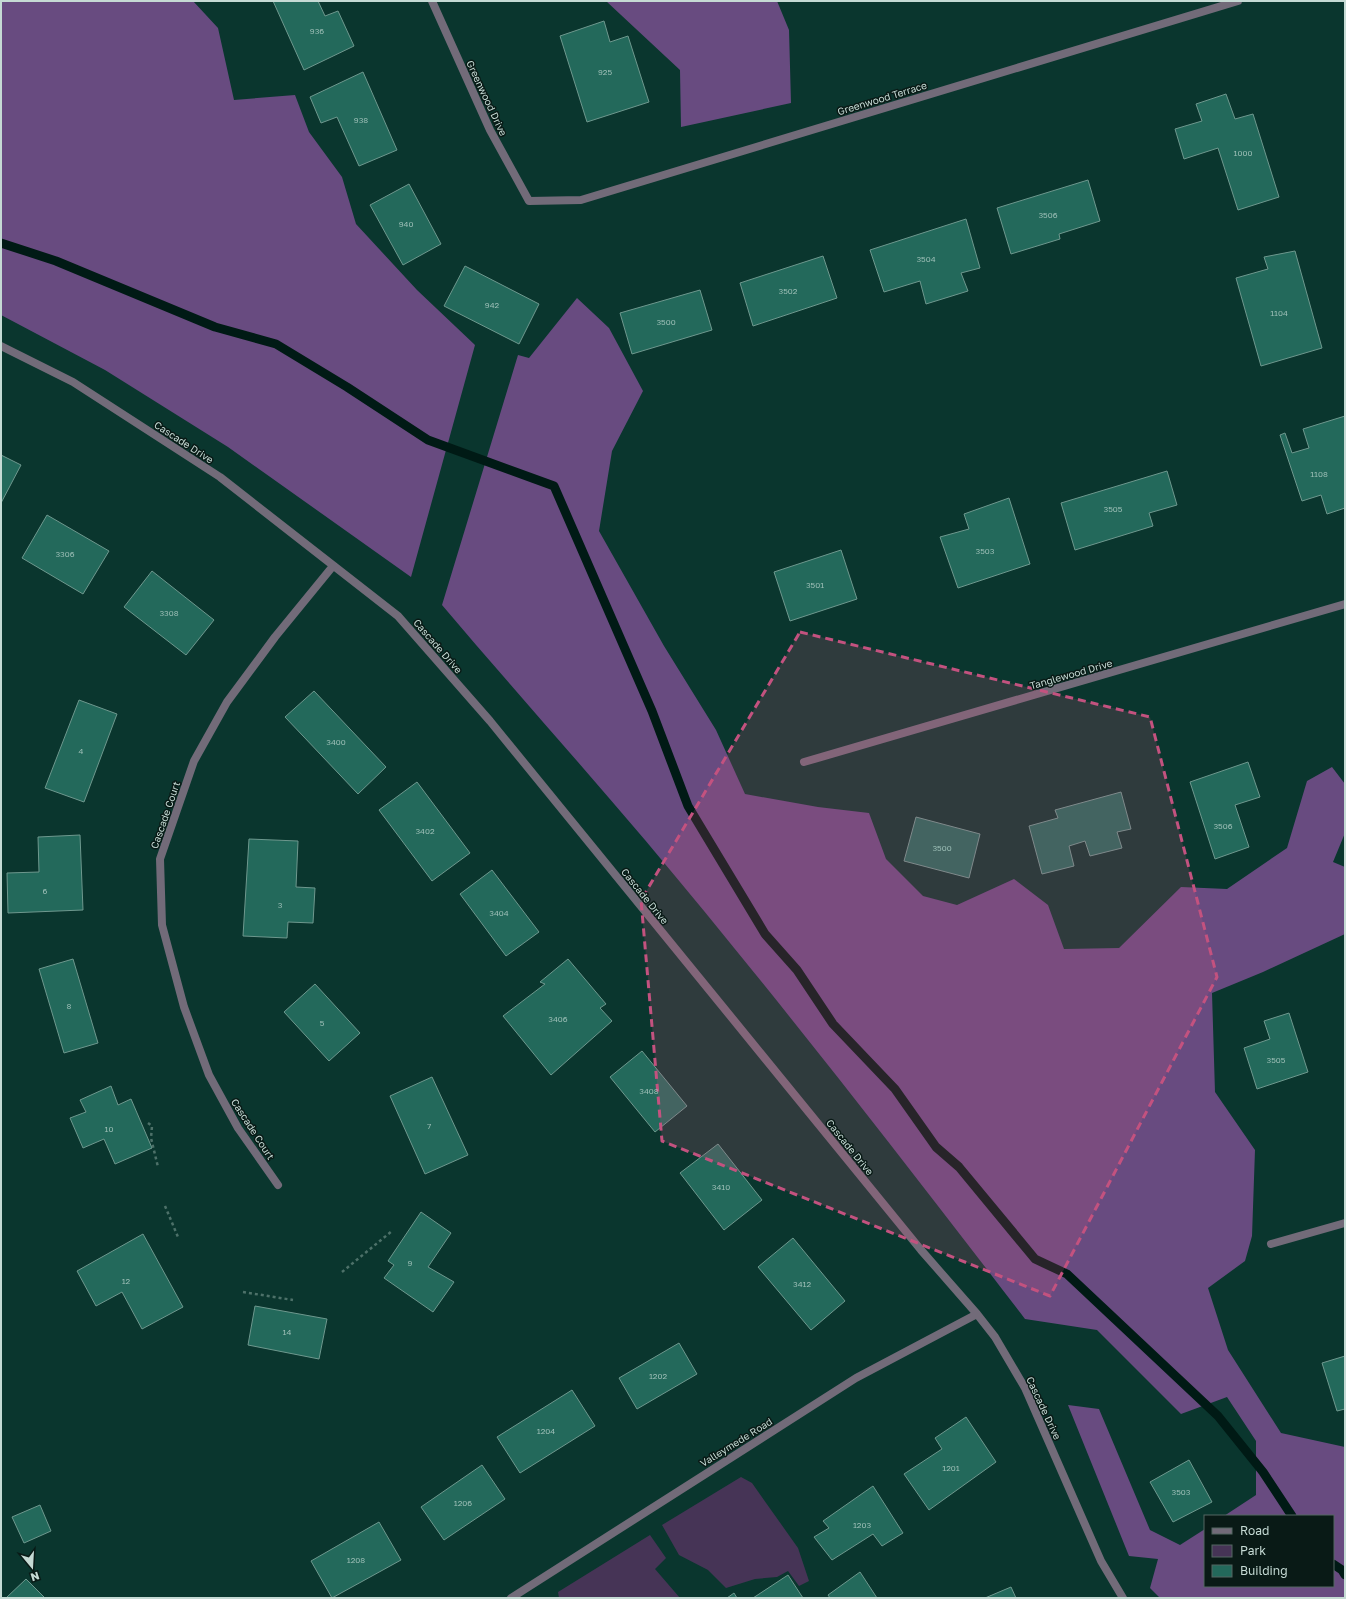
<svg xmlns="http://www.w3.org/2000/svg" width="1346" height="1599" font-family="'Golos Text',sans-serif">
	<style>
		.green { fill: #463456 }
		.forest { fill: #684b80 }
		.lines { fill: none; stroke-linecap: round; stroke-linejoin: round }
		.stream { stroke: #001a15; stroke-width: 9 }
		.building { fill: #23695b; stroke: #6e988e }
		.path { stroke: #4d7169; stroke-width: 2.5; stroke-dasharray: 3 3; stroke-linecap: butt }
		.street { stroke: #726b79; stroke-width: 8 }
		.marked { fill: #c3527f; fill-opacity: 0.2; stroke: #c3527f; stroke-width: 3; stroke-dasharray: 8 5; stroke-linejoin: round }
		.labels { text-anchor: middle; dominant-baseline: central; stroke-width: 3; stroke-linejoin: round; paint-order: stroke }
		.number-label { font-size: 8px; fill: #9cbeb6 }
		.street-label { font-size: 10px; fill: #c5dad4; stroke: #091a16 }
	</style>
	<rect width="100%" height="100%" fill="#0a362e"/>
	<!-- green -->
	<path class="green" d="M 741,1477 L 752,1483 L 798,1548 L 809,1581 L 799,1586 L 788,1571 L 777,1577 L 755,1579 L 726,1588 L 708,1570 L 679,1555 L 662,1525 Z
		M 650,1535 L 666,1558 L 655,1569 L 680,1598 L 559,1598 L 558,1592 Z"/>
	<!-- forest -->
	<path class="forest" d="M 1,1 L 193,1 L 218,28 L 234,100 L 295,95 L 309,132 L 342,177 L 356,224 L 417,290 L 475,345 L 411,577 L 228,447 L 105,370 L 1,315 Z
		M 606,1 L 777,1 L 789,30 L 791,103 L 681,127 L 680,70 Z
		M 577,298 L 609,328 L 643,391 L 612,451 L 599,531 L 664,646 L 716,730 L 745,794 L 818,807 L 869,813 L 886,859 L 923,896 L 957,905 L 1014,879 L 1048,905 L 1064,949 L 1119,948 L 1181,887 L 1227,889 L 1287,848 L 1307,781 L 1332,767 L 1345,784 L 1345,833 L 1333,862 L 1345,867 L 1345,934 L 1263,972 L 1212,993 L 1215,1092 L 1255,1150 L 1252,1236 L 1245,1261 L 1208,1288 L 1228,1350 L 1281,1433 L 1345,1447 L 1345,1598 L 1160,1598 L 1150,1588 L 1158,1559 L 1129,1556 L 1068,1405 L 1099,1409 L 1150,1530 L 1180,1545 L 1205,1529 L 1205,1586 L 1333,1586 L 1333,1516 L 1224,1516 L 1256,1495 L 1256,1441 L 1227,1397 L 1181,1414 L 1097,1330 L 1025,1319 C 901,1157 776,996 645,840 C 578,761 509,684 442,605 L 518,355 L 529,358 Z"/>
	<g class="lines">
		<!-- stream -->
		<path class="stream" d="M 1,243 L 56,261 L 215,327 L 276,344 L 347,387 L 428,440 L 554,486 L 652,711 L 688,806 L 765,934 L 797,970 L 833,1024 L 895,1089 L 936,1147 L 959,1167 L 1035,1259 L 1067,1274 L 1218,1416 L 1263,1472 L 1292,1516
			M 1333,1564 L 1342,1570 L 1345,1575"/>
	</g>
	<!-- building -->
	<path class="building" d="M 273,1 L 318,1 L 325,16 L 338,11 L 354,46 L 304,70 Z
		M 604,21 L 610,42 L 628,36 L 649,102 L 587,122 L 560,36 Z
		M 363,72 L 397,150 L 359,166 L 337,117 L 321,123 L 310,97 Z
		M 1226,94 L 1235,119 L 1253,114 L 1279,197 L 1238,210 L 1218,148 L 1184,159 L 1175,129 L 1202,121 L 1196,104 Z
		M 1088,180 L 1100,221 L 1059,234 L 1060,239 L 1011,254 L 997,208 Z
		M 409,184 L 441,244 L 403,265 L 370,205 Z
		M 966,219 L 980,268 L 961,273 L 968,291 L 926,304 L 920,281 L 884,292 L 870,250 Z
		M 1295,251 L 1322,348 L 1261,366 L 1236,278 L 1268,269 L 1264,257 Z
		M 823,256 L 837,298 L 753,326 L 740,283 Z
		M 465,266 L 539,304 L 519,344 L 444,306 Z
		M 700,290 L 712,330 L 632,354 L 620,313 Z
		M 1345,416 L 1345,508 L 1327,514 L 1321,495 L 1302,501 L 1280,435 L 1285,433 L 1292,453 L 1309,448 L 1303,429 Z
		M 1,455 L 21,465 L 1,503 Z
		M 1167,471 L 1177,505 L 1149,513 L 1153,526 L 1075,550 L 1061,503 Z
		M 1009,498 L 1030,564 L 958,588 L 940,537 L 969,529 L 964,514 Z
		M 47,515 L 109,551 L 83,594 L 22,558 Z
		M 841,550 L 857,599 L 790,621 L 774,572 Z
		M 152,571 L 214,620 L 186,655 L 124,607 Z
		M 314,691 L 386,767 L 358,794 L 285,717 Z
		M 79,700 L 117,714 L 84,802 L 45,788 Z
		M 1248,762 L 1260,797 L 1235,805 L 1249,847 L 1215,859 L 1190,782 Z
		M 417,782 L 470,853 L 432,881 L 379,810 Z
		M 1121,792 L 1131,829 L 1117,832 L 1122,848 L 1090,856 L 1085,841 L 1069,846 L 1074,866 L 1042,874 L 1029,826 L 1058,818 L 1055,810 Z
		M 916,817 L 980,834 L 969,878 L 904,861 Z
		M 80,835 L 83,910 L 8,913 L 7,873 L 39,872 L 38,837 Z
		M 249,839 L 298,841 L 296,887 L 315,888 L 313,923 L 288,922 L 287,938 L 243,936 Z
		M 492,870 L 539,932 L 506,956 L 460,894 Z
		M 73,959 L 98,1043 L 64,1053 L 39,969 Z
		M 568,959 L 606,1004 L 600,1008 L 612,1021 L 551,1075 L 503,1016 L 545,984 L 540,982 Z
		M 315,984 L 360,1033 L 329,1061 L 284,1012 Z
		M 1289,1013 L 1308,1072 L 1257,1089 L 1244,1048 L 1270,1039 L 1264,1021 Z
		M 642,1051 L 687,1106 L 655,1132 L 610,1077 Z
		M 432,1077 L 468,1155 L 425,1174 L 390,1096 Z
		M 111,1086 L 118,1105 L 131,1099 L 152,1148 L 115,1164 L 104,1139 L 83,1148 L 70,1118 L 86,1112 L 80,1100 Z
		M 718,1144 L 762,1200 L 724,1230 L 680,1173 Z
		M 421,1212 L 451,1233 L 428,1267 L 454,1282 L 433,1312 L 384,1278 L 394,1265 L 388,1261 Z
		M 143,1234 L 183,1307 L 142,1329 L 122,1292 L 96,1306 L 77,1271 Z
		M 793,1238 L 845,1301 L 811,1330 L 758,1267 Z
		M 255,1306 L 327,1319 L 319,1359 L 248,1345 Z
		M 679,1343 L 697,1374 L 637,1409 L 619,1378 Z
		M 1345,1356 L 1345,1409 L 1337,1411 L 1322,1363 Z
		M 572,1390 L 595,1426 L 520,1473 L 497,1437 Z
		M 966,1417 L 996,1462 L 929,1510 L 904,1474 L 942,1449 L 935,1438 Z
		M 1189,1460 L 1212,1502 L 1173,1522 L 1150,1482 Z
		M 482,1465 L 505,1499 L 444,1540 L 421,1507 Z
		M 873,1486 L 903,1533 L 882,1546 L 873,1534 L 832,1560 L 814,1537 L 829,1528 L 823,1521 Z
		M 40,1505 L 51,1531 L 24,1543 L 12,1517 Z
		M 379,1522 L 401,1560 L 332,1598 L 311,1561 Z
		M 860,1572 L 877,1598 L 830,1598 L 828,1595 Z
		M 788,1575 L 803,1598 L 753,1598 Z
		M 26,1579 L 45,1598 L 6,1598 Z
		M 1011,1587 L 1016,1598 L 985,1598 Z
		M 734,1593 L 737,1598 L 727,1598 Z"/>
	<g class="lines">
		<!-- path -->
		<path class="path" d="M 148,1123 L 152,1126 L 151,1138 L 158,1167
			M 165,1206 L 178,1237
			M 342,1272 L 392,1231
			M 243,1292 L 293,1300"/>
		<!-- street -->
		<path class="street" d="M 432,1 L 490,130 L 529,201 L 581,200 L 1238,1
			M 1,346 L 73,382 L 220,477 L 398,616 L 490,721 L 921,1250 L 977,1314 L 995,1337 L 1025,1388 L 1101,1561 L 1123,1598
			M 804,762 L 1345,604
			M 278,1185 L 238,1128 L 209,1075 L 184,1007 L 162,925 L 160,859 L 194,761 L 227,702 L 275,637 L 333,566
			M 1271,1244 L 1345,1223
			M 511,1598 L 856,1378 L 977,1314"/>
	</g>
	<!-- marked area -->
	<path class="marked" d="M 800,632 L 1150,717 L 1217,977 L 1050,1296 L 662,1141 L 641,900 Z"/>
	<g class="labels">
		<!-- number labels -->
		<g class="number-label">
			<text x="317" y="31">936</text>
			<text x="605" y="72">925</text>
			<text x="361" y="120">938</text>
			<text x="1243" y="153">1000</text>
			<text x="1048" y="215">3506</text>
			<text x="406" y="224">940</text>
			<text x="926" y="259">3504</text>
			<text x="788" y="291">3502</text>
			<text x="492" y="305">942</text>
			<text x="1279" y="313">1104</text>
			<text x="666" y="322">3500</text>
			<text x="1319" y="474">1108</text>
			<text x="1113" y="509">3505</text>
			<text x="985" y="551">3503</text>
			<text x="65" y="554">3306</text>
			<text x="815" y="585">3501</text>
			<text x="169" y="613">3308</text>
			<text x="336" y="742">3400</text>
			<text x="81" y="751">4</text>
			<text x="1223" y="826">3506</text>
			<text x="425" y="831">3402</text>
			<text x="942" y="848">3500</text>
			<text x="45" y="891">6</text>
			<text x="280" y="905">3</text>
			<text x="499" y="913">3404</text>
			<text x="69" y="1006">8</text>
			<text x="558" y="1019">3406</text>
			<text x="322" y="1023">5</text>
			<text x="1276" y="1060">3505</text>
			<text x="649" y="1091">3408</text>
			<text x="429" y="1126">7</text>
			<text x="109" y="1129">10</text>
			<text x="721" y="1187">3410</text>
			<text x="410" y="1263">9</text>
			<text x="126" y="1281">12</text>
			<text x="802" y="1284">3412</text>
			<text x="287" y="1332">14</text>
			<text x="658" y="1376">1202</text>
			<text x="546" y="1431">1204</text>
			<text x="951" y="1468">1201</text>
			<text x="1181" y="1492">3503</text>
			<text x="463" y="1503">1206</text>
			<text x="862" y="1525">1203</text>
			<text x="356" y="1560">1208</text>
		</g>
		<!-- street labels -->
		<g class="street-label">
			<text transform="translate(487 98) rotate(65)">Greenwood Drive</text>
			<text transform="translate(882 98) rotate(-17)">Greenwood Terrace</text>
			<text transform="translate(184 442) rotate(33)">Cascade Drive</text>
			<text transform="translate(438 646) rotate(49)">Cascade Drive</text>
			<text transform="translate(1071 674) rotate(-16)">Tanglewood Drive</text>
			<text transform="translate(165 815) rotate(-71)">Cascade Court</text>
			<text transform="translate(645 896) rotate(51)">Cascade Drive</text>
			<text transform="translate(253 1129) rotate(57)">Cascade Court</text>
			<text transform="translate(850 1147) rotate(51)">Cascade Drive</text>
			<text transform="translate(1044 1408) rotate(65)">Cascade Drive</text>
			<text transform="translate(736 1442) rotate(-32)">Valleymede Road</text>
		</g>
	</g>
	<!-- border -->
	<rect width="1346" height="1599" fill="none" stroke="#c5dad4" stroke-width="4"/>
	<!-- legend -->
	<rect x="1204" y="1515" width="130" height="72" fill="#091a16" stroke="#546762"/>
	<rect x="1212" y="1528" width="20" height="6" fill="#726b79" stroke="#546762"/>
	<text x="1240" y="1535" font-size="12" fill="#c5dad4">Road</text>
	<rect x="1212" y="1545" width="20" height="12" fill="#463456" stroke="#546762"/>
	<text x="1240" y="1555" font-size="12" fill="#c5dad4">Park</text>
	<rect x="1212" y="1565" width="20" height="12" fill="#23695b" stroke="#546762"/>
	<text x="1240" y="1575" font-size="12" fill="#c5dad4">Building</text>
	<!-- north arrow -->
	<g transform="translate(32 1567) rotate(162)" stroke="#091a16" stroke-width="3" paint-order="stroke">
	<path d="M0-3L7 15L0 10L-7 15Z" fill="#c5dad4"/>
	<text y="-6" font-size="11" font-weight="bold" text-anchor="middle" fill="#c5dad4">N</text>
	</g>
</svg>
